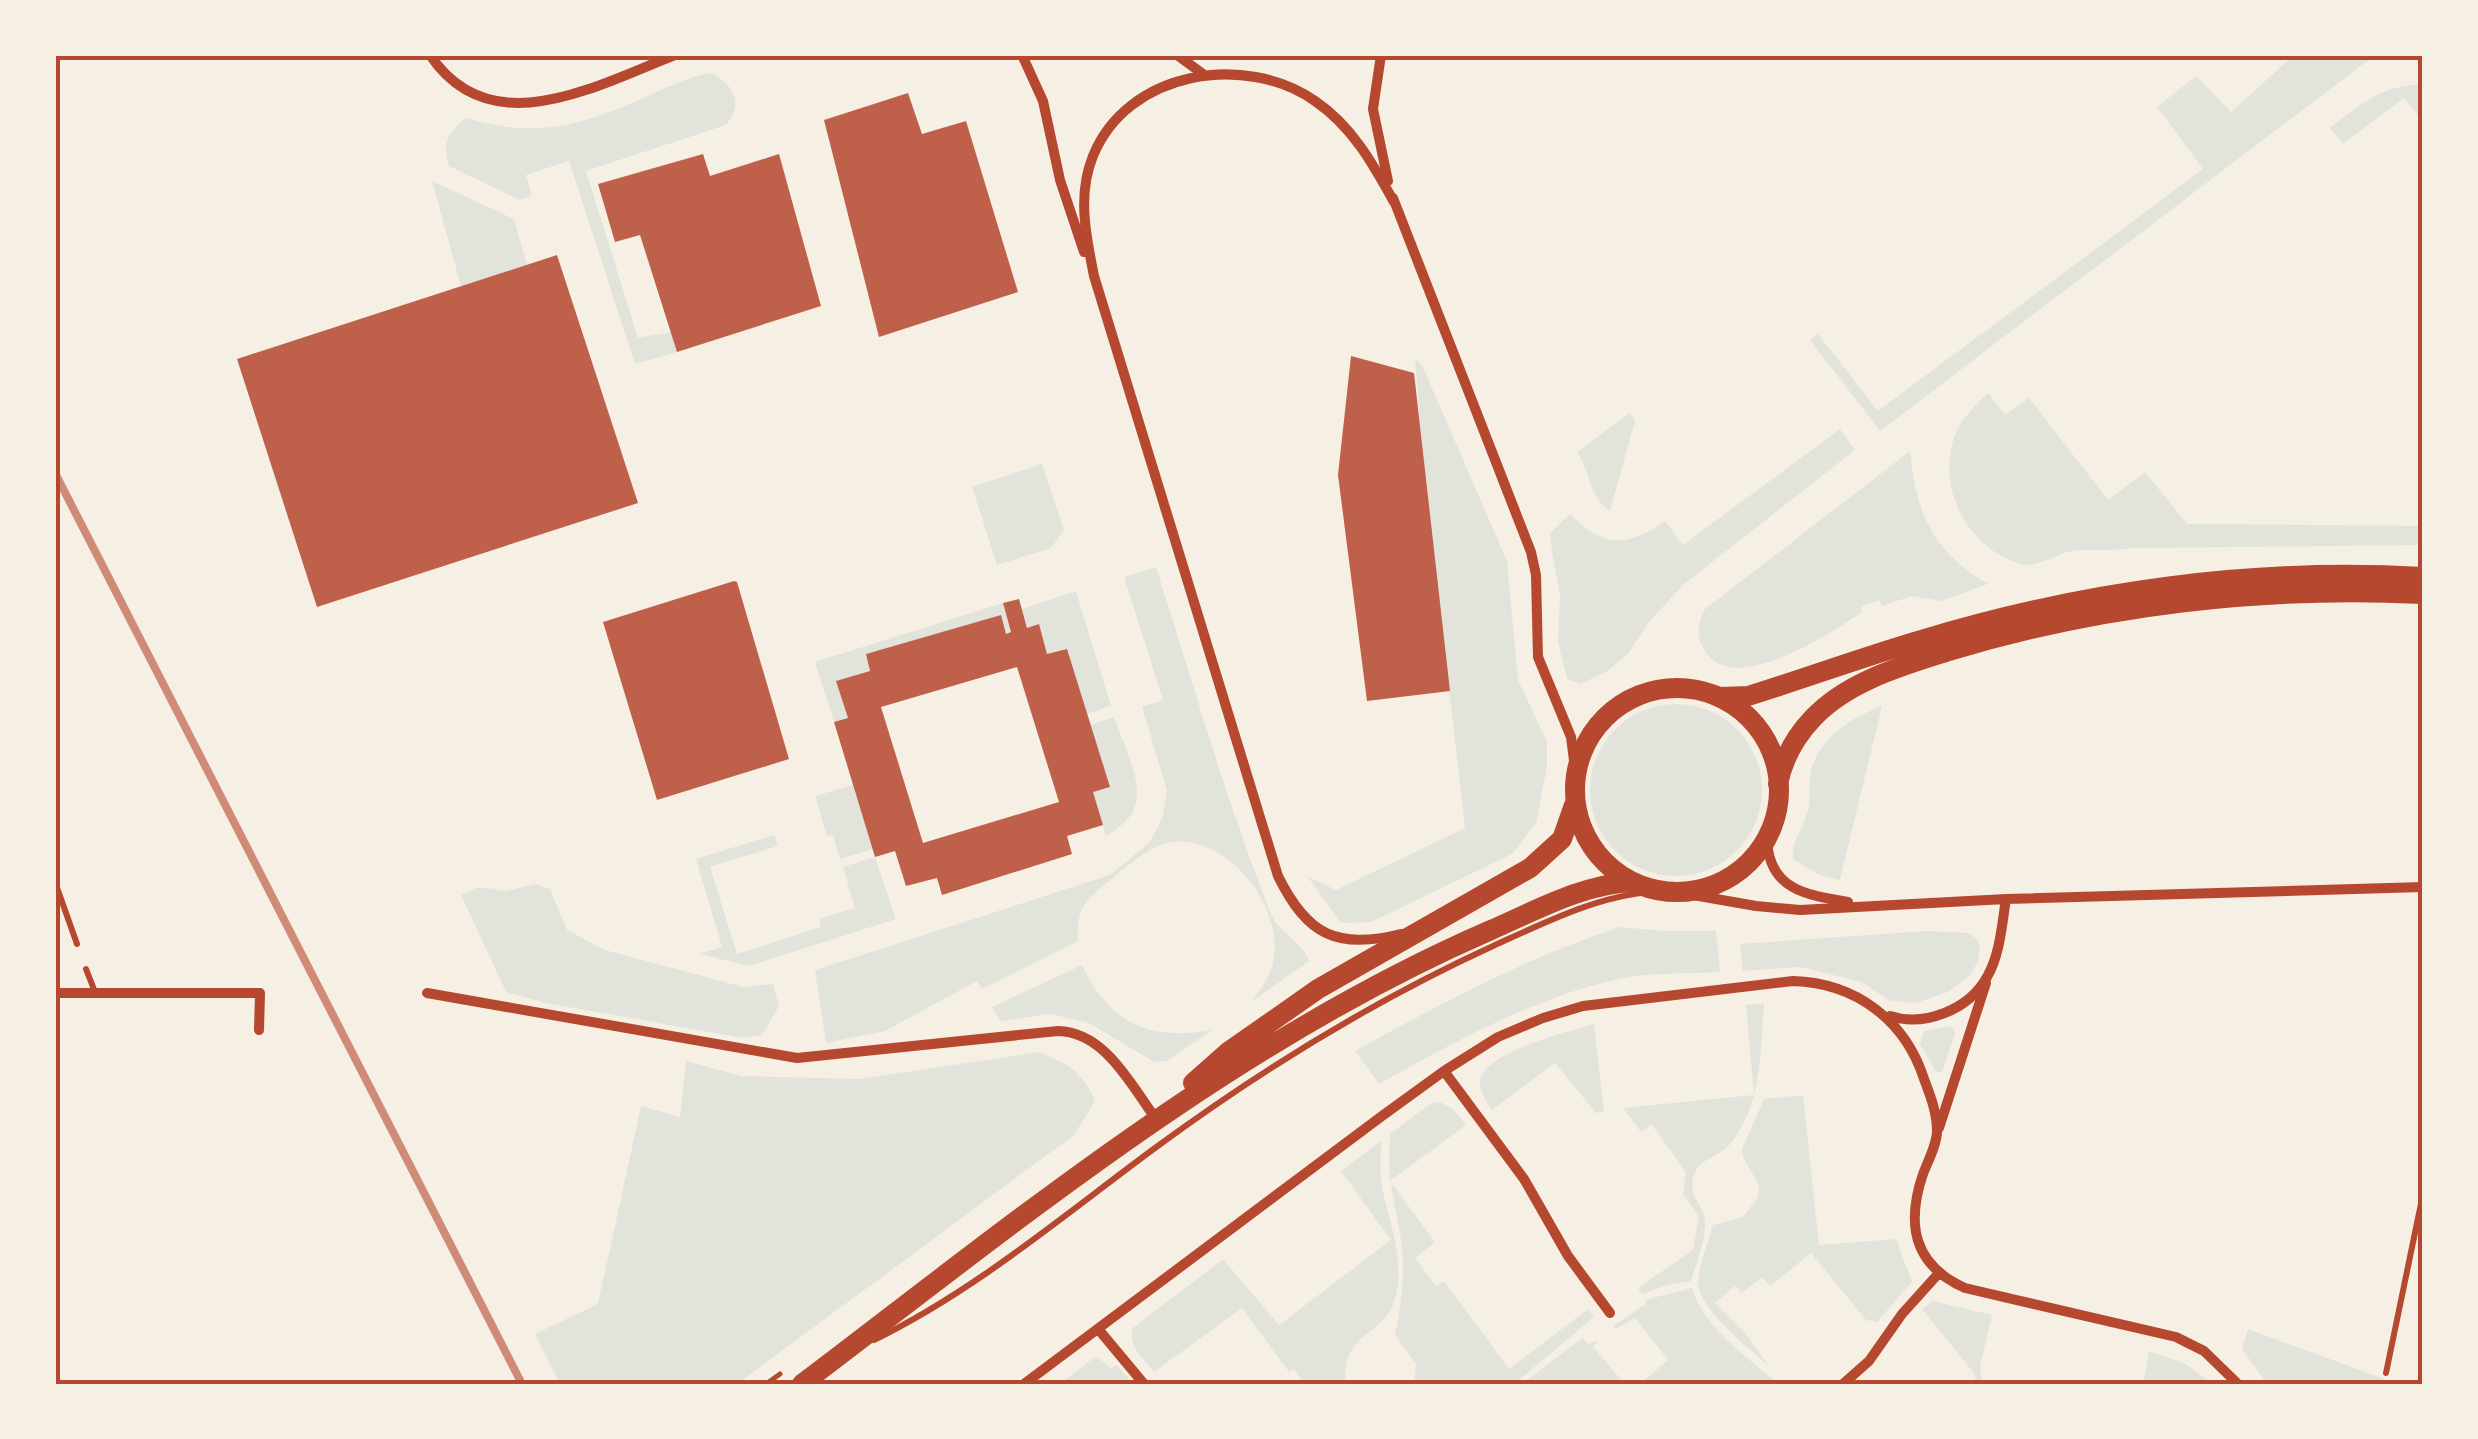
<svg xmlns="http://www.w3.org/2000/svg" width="2478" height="1439" font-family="'Work Sans',sans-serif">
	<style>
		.green { fill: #e2e4dc }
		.building { fill: #bf614a; fill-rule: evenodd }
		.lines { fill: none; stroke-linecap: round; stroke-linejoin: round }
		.path { stroke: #b5482f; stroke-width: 5 }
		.service { stroke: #b5482f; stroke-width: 6 }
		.minor { stroke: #b5482f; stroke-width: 10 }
		.primary { stroke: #b5482f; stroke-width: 20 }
		.rail { stroke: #cf8b77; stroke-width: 8 }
		.neatline { fill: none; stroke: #b5482f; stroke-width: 4 }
	</style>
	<rect width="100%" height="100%" fill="#f6efe4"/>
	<!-- green -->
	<path class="green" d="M 2294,55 L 2375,55 L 1880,431 L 1810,340 L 1818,334 L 1878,411 L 2203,169 L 2157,107 L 2196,76 L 2231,112 Z
		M 712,73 C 733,85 745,103 726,125 L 586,171 L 638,338 L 671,332 L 677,352 L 635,364 L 569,161 L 526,175 L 532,196 L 520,200 L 449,166 C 441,144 449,131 466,118 C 531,138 578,127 639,100 C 663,89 686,77 712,73 Z
		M 2423,84 L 2423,121 L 2404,98 L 2343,144 L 2330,128 C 2362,104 2381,85 2423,84 Z
		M 432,181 L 514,219 L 527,265 L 461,286 Z
		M 1415,358 L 1422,365 L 1507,561 L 1518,680 L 1547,742 L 1547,767 L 1536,823 L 1512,854 L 1371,922 L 1341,923 L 1308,877 L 1336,890 L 1465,828 L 1423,461 Z
		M 1988,393 L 2005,415 L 2029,398 L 2108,500 L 2145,472 L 2187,524 L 2423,526 L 2423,545 L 2133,548 C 2113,552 2092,548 2072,551 C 2056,554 2038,568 2021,564 C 1968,549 1935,487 1955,435 C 1961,419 1976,404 1988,393 Z
		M 1630,413 L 1635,421 L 1610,511 C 1588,496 1591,473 1577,452 Z
		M 1840,429 L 1855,450 L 1683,585 L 1648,623 L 1628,654 L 1606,672 L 1580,684 L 1567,679 L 1558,641 L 1560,597 L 1550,539 L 1551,532 L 1570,514 C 1604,548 1626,548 1665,521 L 1683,545 Z
		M 1910,451 C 1917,514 1931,550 1988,584 L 1941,601 L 1912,596 L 1882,606 L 1879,600 L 1861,606 L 1862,612 C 1831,633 1738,695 1707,654 C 1696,640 1697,626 1704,610 Z
		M 1042,464 L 1064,530 L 1051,548 L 997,565 L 972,487 Z
		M 1156,567 C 1193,683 1226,801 1271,914 C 1279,933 1303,942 1309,961 L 1251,1002 C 1258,992 1267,981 1271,970 C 1290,914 1231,835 1172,842 C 1150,845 1129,865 1113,878 C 1087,899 1076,906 1078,941 L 982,989 L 977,981 L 885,1031 L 826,1043 L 815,970 L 1110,875 L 1150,842 L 1163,816 L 1167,791 L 1142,707 L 1163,700 L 1124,577 Z
		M 1076,591 L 1111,706 L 1087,714 L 1047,654 L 1039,624 L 1027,628 L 1022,609 Z
		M 1003,603 L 1011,632 L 1006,634 L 1001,616 L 866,654 L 870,671 L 837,681 L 848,718 L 834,722 L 815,662 Z
		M1590 790a86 86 0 1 1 172 0a86 86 0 1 1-172 0Z
		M 1882,706 L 1840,880 L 1819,875 L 1793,859 C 1791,841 1802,831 1807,814 C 1812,799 1807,781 1812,767 C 1823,734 1852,718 1882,706 Z
		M 1114,717 C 1122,742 1145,783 1134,809 C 1130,821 1116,829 1106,837 L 1093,792 L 1109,787 L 1090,725 Z
		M 853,785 L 873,849 L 840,859 L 833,835 L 827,836 L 815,796 Z
		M 774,835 L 778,846 L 710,867 L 737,954 L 821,927 L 819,919 L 855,908 L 843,867 L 875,857 L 896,919 L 749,966 L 700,954 L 722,947 L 696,859 Z
		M 536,884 L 550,889 L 567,930 L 605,950 L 743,987 L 773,984 L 779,1006 L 762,1035 L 743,1038 L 546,1003 L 506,992 L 461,895 L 478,887 L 505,891 Z
		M 1621,927 L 1663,931 L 1716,931 L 1720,972 C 1687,974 1651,972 1619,979 C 1533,998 1456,1041 1379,1084 L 1355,1051 C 1442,1003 1527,957 1621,927 Z
		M 1927,931 L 1968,933 L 1976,938 L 1980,946 L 1978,962 L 1969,976 L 1948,992 L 1916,1003 L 1890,1001 L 1862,982 L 1800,967 L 1743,971 L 1740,944 Z
		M 1082,965 C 1110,1024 1149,1041 1212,1030 L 1167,1061 L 1154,1062 L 1089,1023 L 1050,1014 L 1001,1021 L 992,1007 Z
		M 1764,1003 C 1760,1052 1763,1102 1731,1143 C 1720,1157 1698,1158 1693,1178 C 1688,1197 1704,1205 1705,1221 C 1706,1240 1696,1263 1691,1281 L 1667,1285 L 1642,1294 L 1638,1288 L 1693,1250 L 1699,1216 L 1683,1194 L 1686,1172 L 1652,1125 L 1641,1132 L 1623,1108 L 1754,1095 L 1746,1005 Z
		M 1594,1024 L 1604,1112 L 1596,1113 L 1555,1063 L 1492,1110 C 1486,1101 1479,1091 1480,1080 C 1485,1052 1570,1031 1594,1024 Z
		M 1951,1026 L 1955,1033 L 1942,1072 L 1937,1073 L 1920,1044 L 1924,1031 Z
		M 1039,1052 C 1067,1063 1083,1072 1095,1101 L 1074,1135 L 737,1384 L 560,1384 L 535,1334 L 598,1304 L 641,1106 L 680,1117 L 686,1061 L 741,1076 L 859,1079 Z
		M 1803,1095 L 1819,1245 L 1896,1239 L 1912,1282 L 1877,1322 L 1866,1320 L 1811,1253 L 1770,1286 L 1762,1277 L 1742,1293 L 1735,1286 L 1715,1303 L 1746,1334 L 1769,1366 C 1749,1348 1696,1308 1698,1280 C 1700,1262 1708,1242 1713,1225 L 1743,1217 L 1758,1197 L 1759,1185 L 1743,1157 L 1742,1149 L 1764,1099 Z
		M 1440,1102 L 1454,1110 L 1466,1125 L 1390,1181 L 1435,1242 L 1415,1258 L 1436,1286 L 1444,1281 L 1509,1369 L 1588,1309 L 1594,1317 L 1514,1384 L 1414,1384 L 1416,1364 L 1395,1335 C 1402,1301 1406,1268 1400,1234 C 1394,1199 1385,1169 1391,1133 L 1431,1103 Z
		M 1382,1140 C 1380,1156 1380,1171 1382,1187 C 1389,1221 1407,1266 1394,1302 C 1381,1338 1341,1332 1346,1384 L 1323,1384 L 1321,1381 L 1304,1384 L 1294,1369 L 1289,1372 L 1242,1308 L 1154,1372 C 1144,1359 1127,1345 1133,1328 L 1223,1259 L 1279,1325 L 1391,1240 L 1341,1171 Z
		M 1692,1288 C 1702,1326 1749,1359 1779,1384 L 1640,1384 L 1668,1360 L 1635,1318 L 1616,1329 L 1614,1325 L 1647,1303 L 1645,1300 Z
		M 1933,1301 L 1992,1315 L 1980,1367 L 1982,1384 L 1977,1384 L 1974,1373 L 1922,1309 Z
		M 2248,1329 L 2398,1384 L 2267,1384 L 2242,1349 Z
		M 1583,1338 L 1588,1344 L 1599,1340 L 1593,1347 L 1625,1384 L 1522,1384 Z
		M 2149,1351 L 2186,1364 L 2209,1381 L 2143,1384 Z
		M 1096,1356 L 1111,1368 L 1117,1365 L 1132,1383 L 1060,1384 Z"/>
	<!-- building -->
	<path class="building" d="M 908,93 L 922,134 L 966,121 L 1018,292 L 879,337 L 824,120 Z
		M 703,154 L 710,176 L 779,154 L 821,306 L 677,352 L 640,235 L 615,242 L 598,184 Z
		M 557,255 L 638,503 L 317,607 L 237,359 Z
		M 1351,356 L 1414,373 L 1450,691 L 1367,701 L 1338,475 Z
		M 734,581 L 737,582 L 789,759 L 657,800 L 603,622 Z
		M 1019,599 L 1027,628 L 1039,624 L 1047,654 L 1067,649 L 1110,787 L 1093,792 L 1103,825 L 1067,836 L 1072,854 L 942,895 L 937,878 L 906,886 L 895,851 L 875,857 L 834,722 L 848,718 L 836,681 L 870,671 L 866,654 L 1001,615 L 1006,634 L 1011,632 L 1003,603 ZM 1017,667 L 1059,802 L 923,843 L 881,707 Z"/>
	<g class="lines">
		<!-- path -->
		<path class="path" d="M 766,1384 L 780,1374"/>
		<!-- service -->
		<path class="service" d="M 55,882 L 77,944
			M 86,969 L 95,992
			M 874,1340 C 976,1290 1064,1215 1155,1148 C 1261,1070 1373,1001 1493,946 C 1548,921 1605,892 1665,891
			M 2386,1373 L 2423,1194"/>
		<!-- minor -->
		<path class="minor" d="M 430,55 C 491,146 597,85 675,55
			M 1022,55 L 1043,101 L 1060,180 L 1084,252
			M 1177,55 L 1203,74
			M 1381,55 L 1373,109 L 1388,181
			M 1393,198 L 1531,552 L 1536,575 L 1538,657 L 1571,737 L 1576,776
			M 1394,202 C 1373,164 1352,126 1315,101 C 1245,52 1127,71 1093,156 C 1077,195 1086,236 1094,276 L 1278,876 C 1307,935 1337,950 1401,934
			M 1767,838 C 1768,889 1805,895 1848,902
			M 1676,892 L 1756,906 L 1800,910 L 2006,899 L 2423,887
			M 55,993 L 260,993 L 259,1030
			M 427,993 L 797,1058 L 1058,1031 C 1105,1032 1131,1085 1156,1119
			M 1890,1016 C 1924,1027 1969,1010 1987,977 C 2000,955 2002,924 2006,899
			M 1444,1071 L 1524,1179 L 1568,1256 L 1610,1313
			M 1939,1128 L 1986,983
			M 1099,1330 L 1144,1384
			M 1024,1384 L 1382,1116 L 1444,1071 L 1498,1037 L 1543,1018 L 1583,1006 L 1793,981 C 1856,983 1905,1020 1924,1079 C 1930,1095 1937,1112 1937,1131 C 1937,1144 1928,1161 1923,1174 C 1906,1224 1913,1265 1965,1288 L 2176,1337 L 2204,1351 L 2238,1384
			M 1843,1384 L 1869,1361 L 1902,1314 L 1939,1273"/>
		<!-- primary -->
		<path class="primary" d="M1575 790a102 102 0 1 1 204 0a102 102 0 1 1-204 0Z
			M 1719,697 L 1748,696 C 1806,678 1863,657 1921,640 C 2082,591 2255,567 2423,577
			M 1778,784 C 1783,759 1795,737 1813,718 C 1848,681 1902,666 1949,651 C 2101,605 2264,586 2423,594
			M 1193,1083 L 1228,1052 L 1318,989 L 1530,868 L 1562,839 L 1574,805
			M 802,1384 C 1021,1218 1237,1040 1491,930 C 1537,910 1583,884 1633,882"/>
		<!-- rail -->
		<path class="rail" d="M 55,473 L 522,1384"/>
	</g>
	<!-- border -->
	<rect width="2478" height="1439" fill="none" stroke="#f6efe4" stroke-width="115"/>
	<rect x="58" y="58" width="2362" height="1324" class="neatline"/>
</svg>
